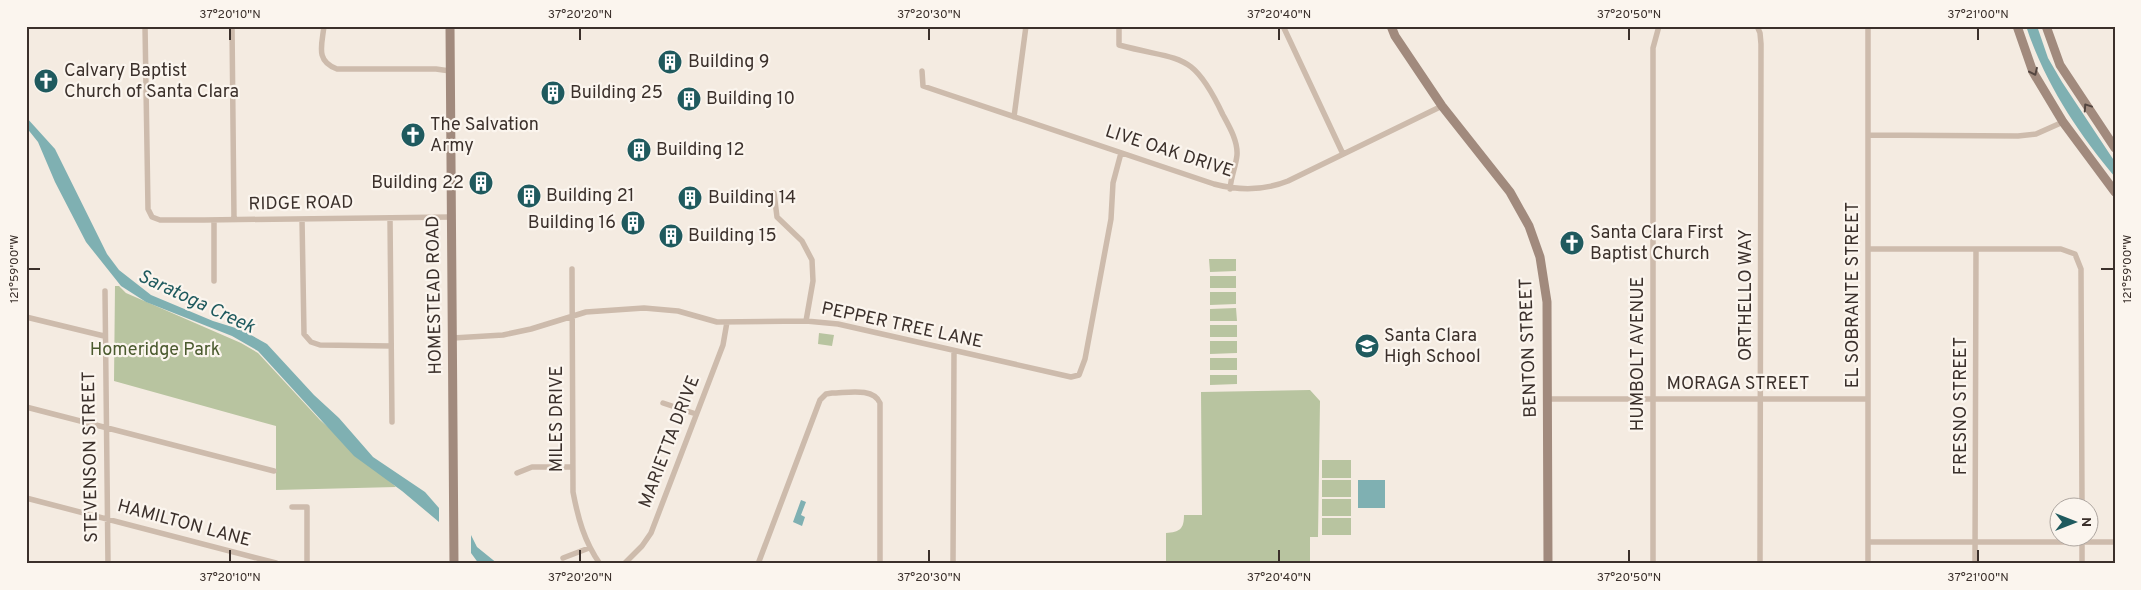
<svg xmlns="http://www.w3.org/2000/svg" width="2141" height="590" font-family="Overpass,sans-serif">
	<style>
		.green { fill: #b8c4a0 }
		.water { fill: #7fb0b2 }
		.lines { fill: none; stroke-linecap: round; stroke-linejoin: round }
		.street { stroke: #cdbbac; stroke-width: 5.5 }
		.secondary { stroke: #a18a7d; stroke-width: 9 }
		.oneway { stroke: #544640 }
		.ticks { fill: none; stroke: #3b302b; stroke-width: 2 }
		.labels { text-anchor: middle; dominant-baseline: central; stroke-width: 4.5; stroke-linejoin: round; paint-order: stroke }
		.poi-label { font-size: 18px; fill: #3b302b; stroke: #fbf5ee; text-anchor: start }
		.street-label { font-size: 18px; fill: #3b302b; stroke: #fbf5ee }
		.park-label { font-size: 18px; fill: #4a5a2e; stroke: #fbf5ee }
		.water-label { font-size: 19px; font-style: italic; fill: #1f5a5e; stroke: #fbf5ee }
		.neatline { fill: none; stroke: #3b302b; stroke-width: 2 }
		.ticks-label { font-size: 12px; text-anchor: middle; fill: #3b302b }
	</style>
	<rect width="100%" height="100%" fill="#f4ebe1"/>
	<!-- green -->
	<path class="green" d="M 1209,259 L 1236,259 L 1236,271 L 1210,272 Z
		M 1210,276 L 1236,276 L 1236,288 L 1210,288 Z
		M 115,286 L 119,286 L 126,293 L 241,343 L 258,353 L 320,420 L 396,487 L 276,490 L 276,426 L 114,381 Z
		M 1210,292 L 1236,292 L 1236,304 L 1210,305 Z
		M 1236,308 L 1237,321 L 1210,321 L 1210,309 Z
		M 1210,325 L 1237,325 L 1237,337 L 1210,337 Z
		M 819,333 L 834,335 L 832,346 L 818,344 Z
		M 1210,341 L 1237,341 L 1237,353 L 1210,354 Z
		M 1210,358 L 1237,358 L 1237,370 L 1210,370 Z
		M 1210,375 L 1237,375 L 1237,384 L 1210,385 Z
		M 1310,390 L 1320,401 L 1318,537 L 1310,537 L 1310,564 L 1166,564 L 1166,533 C 1180,532 1184,529 1184,515 L 1202,515 L 1201,392 Z
		M 1322,460 L 1351,460 L 1351,478 L 1322,478 Z
		M 1322,480 L 1351,480 L 1351,497 L 1322,497 Z
		M 1322,499 L 1351,499 L 1351,516 L 1322,516 Z
		M 1322,518 L 1351,518 L 1351,535 L 1322,535 Z"/>
	<!-- water -->
	<path class="water" d="M 2026,26 L 2037,26 L 2048,58 L 2062,82 L 2115,162 L 2115,177 C 2077,132 2044,81 2026,26 Z
		M 26,117 L 55,149 L 107,254 L 119,270 L 151,295 L 213,321 L 242,330 L 267,344 L 314,395 L 339,418 L 373,457 L 425,492 L 439,508 L 439,522 L 402,491 L 354,456 L 258,351 L 232,336 L 146,302 L 121,286 L 86,242 L 55,182 L 38,142 L 26,127 Z
		M 1358,480 L 1385,480 L 1385,508 L 1358,508 Z
		M 801,500 L 806,502 L 801,515 L 805,517 L 802,526 L 793,522 Z
		M 471,535 L 477,547 L 498,564 L 479,564 L 471,553 Z"/>
	<g class="lines">
		<!-- street -->
		<path class="street" d="M 145,26 L 148,209 L 152,217 L 160,220 L 204,220 L 450,217
			M 232,26 L 234,219
			M 324,26 C 322,45 315,61 337,69 L 436,69 L 450,71
			M 1119,26 L 1119,45 C 1181,62 1192,49 1223,115 C 1229,126 1238,141 1237,155 C 1236,166 1231,176 1230,189
			M 1283,26 L 1343,154
			M 1757,26 L 1760,33 L 1761,44 L 1760,564
			M 922,71 L 923,86 L 1214,184 C 1240,191 1263,191 1288,181 L 1442,106
			M 1014,117 L 1026,26
			M 1868,135 L 2018,136 L 2036,134 L 2063,122
			M 774,193 L 777,217 L 802,241 L 812,260 L 813,281 L 806,321
			M 390,218 L 392,422
			M 302,219 L 304,334 L 311,342 L 320,345 L 391,346
			M 214,220 L 214,281
			M 1868,249 L 2061,249 L 2075,254 L 2081,269 L 2082,508
			M 572,269 L 573,492 C 578,518 584,541 600,564
			M 105,291 L 108,564
			M 26,317 L 104,336
			M 453,338 L 503,335 L 531,329 L 586,312 L 644,308 L 678,311 L 717,322 L 806,321 L 838,324 L 1071,377 L 1079,375 L 1085,359 L 1111,219 L 1113,183 L 1121,153
			M 1548,399 L 1868,399
			M 663,403 L 696,414
			M 26,407 L 274,471
			M 517,473 L 532,467 L 572,467
			M 26,498 L 276,563
			M 292,507 L 307,507 L 307,564
			M 2082,538 L 2082,564
			M 1868,542 L 2115,542
			M 563,558 L 589,548
			M 624,564 L 642,546 L 651,533 L 723,345 L 727,322
			M 758,564 L 820,400 L 826,394 L 832,393 C 847,393 873,387 880,403 L 880,564
			M 953,564 L 954,352
			M 1653,564 L 1653,48 L 1659,26
			M 1868,564 L 1868,26
			M 1975,564 L 1976,249"/>
		<!-- secondary -->
		<path class="secondary" d="M 450,26 L 454,564
			M 1391,26 L 1395,36 L 1442,106 L 1510,192 L 1529,226 L 1540,257 L 1547,302 L 1548,564
			M 2017,26 L 2033,72 L 2063,122 L 2115,192
			M 2046,26 L 2060,65 L 2115,148"/>
	</g>
	<!-- one-way arrows -->
	<defs><path id="oneway-chevron" d="M-2-3.5L2.5 0L-2 3.5" fill="none" stroke-width="1.6" stroke-linecap="round" stroke-linejoin="round" transform="scale(1.25)"/></defs>
	<g class="oneway">
		<use href="#oneway-chevron" transform="translate(2034 72) rotate(65)"/>
		<use href="#oneway-chevron" transform="translate(2087 107) rotate(-124)"/>
	</g>
	<!-- ticks -->
	<path class="ticks" d="M 230,28 L 230,40M 580,28 L 580,40M 929,28 L 929,40M 1279,28 L 1279,40M 1629,28 L 1629,40M 1978,28 L 1978,40M 28,269 L 40,269M 2101,269 L 2114,269M 230,550 L 230,562M 580,550 L 580,562M 929,550 L 929,562M 1279,550 L 1279,562M 1629,550 L 1629,562M 1978,550 L 1978,562"/>
	<!-- icons -->
	<defs>
		<symbol id="building-disc" viewBox="-11 -11 22 22"><circle r="9.5" fill="#1f5a5e" stroke="#fbf5ee"/><path d="M-4-6H4V6H1V3H-1V6H-4ZM-2.5-4.3h1.7v1.8h-1.7ZM.8-4.3h1.7v1.8H.8ZM-2.5-1h1.7V.8h-1.7ZM.8-1h1.7V.8H.8Z" fill="#fff"/></symbol>
		<symbol id="church-disc" viewBox="-11 -11 22 22"><circle r="9.5" fill="#1f5a5e" stroke="#fbf5ee"/><path d="M-1.2-6h2.4v3.5h3.3v2.4h-3.3V6h-2.4V-.1h-3.3v-2.4h3.3Z" fill="#fff"/></symbol>
		<symbol id="school-disc" viewBox="-11 -11 22 22"><circle r="9.5" fill="#1f5a5e" stroke="#fbf5ee"/><path d="M0-5L7-2L0 1L-7-2ZM-4 1L0 2.5L4 1V4Q0 6-4 4Z" fill="#fff"/></symbol>
	</defs>
	<g fill-rule="evenodd">
		<use href="#building-disc" x="656" y="48" width="28" height="28"/>
		<use href="#church-disc" x="32" y="67" width="28" height="28"/>
		<use href="#building-disc" x="539" y="79" width="28" height="28"/>
		<use href="#building-disc" x="675" y="85" width="28" height="28"/>
		<use href="#church-disc" x="399" y="121" width="28" height="28"/>
		<use href="#building-disc" x="625" y="136" width="28" height="28"/>
		<use href="#building-disc" x="467" y="169" width="28" height="28"/>
		<use href="#building-disc" x="515" y="182" width="28" height="28"/>
		<use href="#building-disc" x="676" y="184" width="28" height="28"/>
		<use href="#building-disc" x="619" y="209" width="28" height="28"/>
		<use href="#building-disc" x="657" y="222" width="28" height="28"/>
		<use href="#church-disc" x="1558" y="229" width="28" height="28"/>
		<use href="#school-disc" x="1353" y="332" width="28" height="28"/>
	</g>
	<g class="labels">
		<!-- poi labels -->
		<g class="poi-label">
			<text x="688" y="62">Building 9</text>
			<text x="64" y="71">Calvary Baptist<tspan x="64" dy="21">Church of Santa Clara</tspan></text>
			<text x="570" y="93">Building 25</text>
			<text x="706" y="99">Building 10</text>
			<text x="430" y="125">The Salvation<tspan x="430" dy="21">Army</tspan></text>
			<text x="656" y="150">Building 12</text>
			<text x="464" y="183" text-anchor="end">Building 22</text>
			<text x="546" y="196">Building 21</text>
			<text x="708" y="198">Building 14</text>
			<text x="616" y="223" text-anchor="end">Building 16</text>
			<text x="1590" y="233">Santa Clara First<tspan x="1590" dy="21">Baptist Church</tspan></text>
			<text x="688" y="236">Building 15</text>
			<text x="1384" y="336">Santa Clara<tspan x="1384" dy="21">High School</tspan></text>
		</g>
		<!-- street labels -->
		<g class="street-label">
			<text transform="translate(1169 152) rotate(18)">LIVE OAK DRIVE</text>
			<text transform="translate(301 204) rotate(-1)">RIDGE ROAD</text>
			<text transform="translate(435 295) rotate(-91)">HOMESTEAD ROAD</text>
			<text transform="translate(1746 295) rotate(-90)">ORTHELLO WAY</text>
			<text transform="translate(1853 295) rotate(-90)">EL SOBRANTE STREET</text>
			<text transform="translate(902 326) rotate(12)">PEPPER TREE LANE</text>
			<text transform="translate(1529 348) rotate(-92)">BENTON STREET</text>
			<text transform="translate(1638 354) rotate(-90)">HUMBOLT AVENUE</text>
			<text x="1738" y="384">MORAGA STREET</text>
			<text transform="translate(1961 406) rotate(-90)">FRESNO STREET</text>
			<text transform="translate(557 419) rotate(-90)">MILES DRIVE</text>
			<text transform="translate(670 442) rotate(-69)">MARIETTA DRIVE</text>
			<text transform="translate(91 457) rotate(-91)">STEVENSON STREET</text>
			<text transform="translate(184 524) rotate(15)">HAMILTON LANE</text>
		</g>
		<!-- park labels -->
		<g class="park-label">
			<text x="155" y="350">Homeridge Park</text>
		</g>
		<!-- water labels -->
		<g class="water-label">
			<text transform="translate(196 302) rotate(25)">Saratoga Creek</text>
		</g>
	</g>
	<!-- border -->
	<rect width="2141" height="590" fill="none" stroke="#fbf5ee" stroke-width="55"/>
	<!-- north arrow -->
	<g transform="translate(2074 522) rotate(90)"><circle r="24" fill="#fbf5ee" stroke="#aea6a0"/>
	<path d="M0-4L9 19L0 12L-9 19Z" fill="#1f5a5e"/>
	<text y="-8" font-size="14" font-weight="bold" text-anchor="middle" fill="#3b302b">N</text>
	</g>
	<rect x="28" y="28" width="2086" height="534" class="neatline"/>
	<g class="ticks-label">
		<text x="230" y="18">37°20'10"N</text>
		<text x="580" y="18">37°20'20"N</text>
		<text x="929" y="18">37°20'30"N</text>
		<text x="1279" y="18">37°20'40"N</text>
		<text x="1629" y="18">37°20'50"N</text>
		<text x="1978" y="18">37°21'00"N</text>
		<text transform="translate(2127 269) rotate(-90)" y="4">121°59'00"W</text>
		<text transform="translate(14 269) rotate(-90)" y="4">121°59'00"W</text>
		<text x="230" y="581">37°20'10"N</text>
		<text x="580" y="581">37°20'20"N</text>
		<text x="929" y="581">37°20'30"N</text>
		<text x="1279" y="581">37°20'40"N</text>
		<text x="1629" y="581">37°20'50"N</text>
		<text x="1978" y="581">37°21'00"N</text>
	</g>
</svg>
